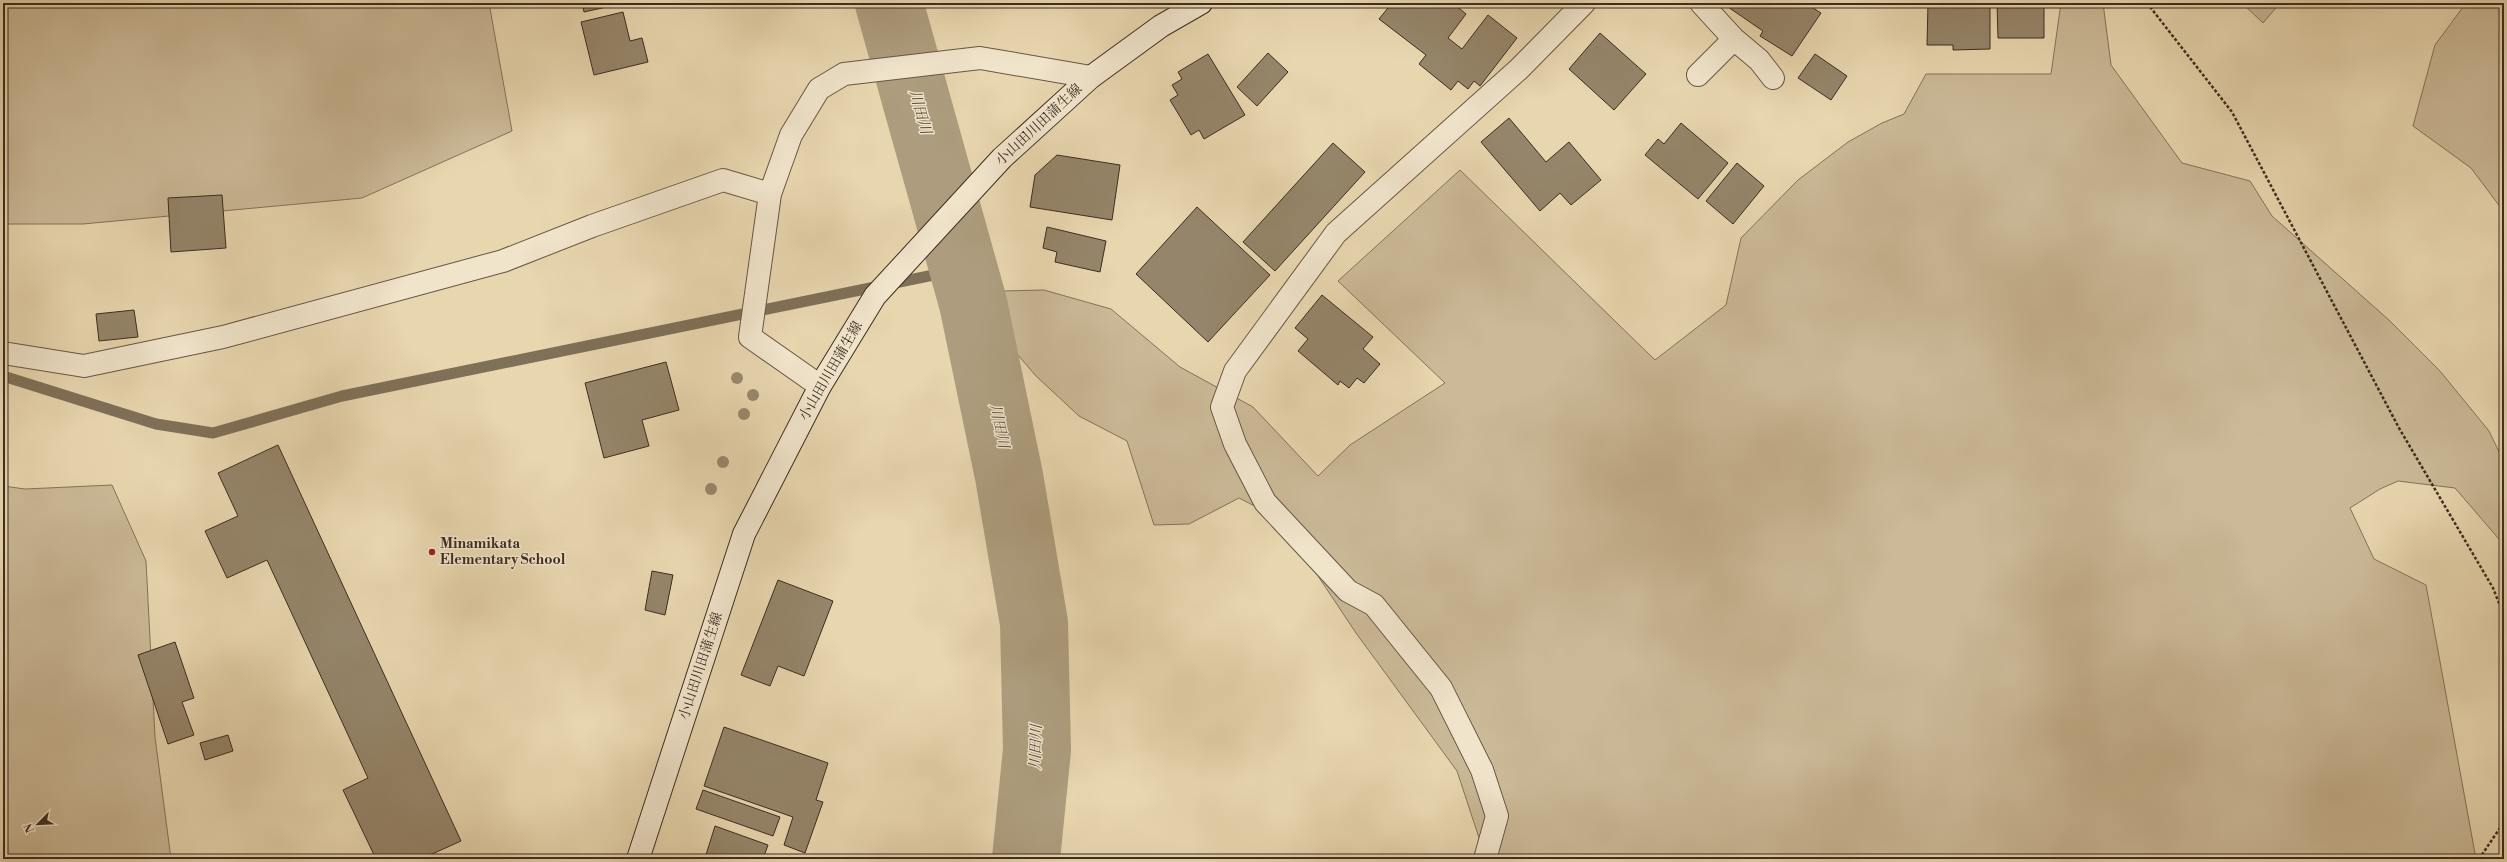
<svg xmlns="http://www.w3.org/2000/svg" width="2507" height="862" font-family="'Libre Bodoni','Noto Serif JP',serif">
	<style>
		.green { fill: #cbb997; stroke: #83735c }
		.lines { fill: none; stroke-linecap: round; stroke-linejoin: round }
		.stream { stroke: #7f7058; stroke-width: 11 }
		.river { stroke: #ad9d7e; stroke-width: 68 }
		.building { fill: #95856a; stroke: #3b2d20 }
		.street-casing { stroke: #665744; stroke-width: 24 }
		.secondary-casing { stroke: #3b2d20; stroke-width: 24 }
		.path { stroke: #3b2d20; stroke-width: 2.5; stroke-dasharray: 3 2; stroke-linecap: butt }
		.street { stroke: #f0e4cb; stroke-width: 22 }
		.secondary { stroke: #f0e4cb; stroke-width: 22 }
		.tree { fill: #99886e }
		.poi-dot { fill: #8f2418; stroke: #f0e4cb; stroke-width: 1.5 }
		.labels { text-anchor: middle; dominant-baseline: central; stroke-width: 3; stroke-linejoin: round; paint-order: stroke }
		.street-label { font-size: 14px; fill: #3b2d20; stroke: #f0e4cb }
		.poi-label { font-size: 14px; font-weight: bold; fill: #3b2d20; stroke: #f0e4cb; text-anchor: start }
		.water-label { font-size: 15px; font-style: italic; fill: #584938; stroke: #f0e4cb }
	</style>
	<rect width="100%" height="100%" fill="#e8d6af"/>
	<filter id="stains"><feTurbulence type="fractalNoise" baseFrequency=".005" numOctaves="4"/><feColorMatrix values="0 0 0 0 .2 0 0 0 0 .09 0 0 0 0 .02 0 0 0 .5 -.17"/></filter>
	<radialGradient id="worn" r=".72"><stop offset=".6" stop-color="#630" stop-opacity="0"/><stop offset="1" stop-color="#630" stop-opacity=".3"/></radialGradient>
	<!-- green -->
	<path class="green" d="M 3,3 L 489,3 L 512,131 L 362,198 L 83,224 L 3,224 Z
		M 2061,3 L 2103,3 L 2111,65 L 2182,163 L 2250,181 L 2272,216 L 2390,321 L 2440,371 L 2489,431 L 2504,462 L 2504,545 L 2455,488 L 2398,481 L 2380,489 L 2350,508 L 2374,559 L 2426,585 L 2476,859 L 1486,859 L 1457,771 L 1356,633 L 1280,519 L 1239,498 L 1189,524 L 1154,525 L 1127,441 L 1079,416 L 1036,376 L 999,333 L 1002,291 L 1044,290 L 1111,309 L 1180,367 L 1253,407 L 1318,476 L 1350,445 L 1445,383 L 1338,281 L 1460,170 L 1655,360 L 1726,305 L 1741,238 L 1798,180 L 1848,142 L 1882,123 L 1904,114 L 1926,74 L 2051,74 Z
		M 2242,3 L 2280,3 L 2263,23 Z
		M 2466,3 L 2504,3 L 2504,212 L 2471,168 L 2413,126 L 2435,45 Z
		M 112,485 L 146,561 L 155,737 L 171,859 L 3,859 L 3,486 L 25,489 Z"/>
	<g class="lines">
		<!-- stream -->
		<path class="stream" d="M 3,376 L 156,424 L 213,433 L 342,396 L 963,269"/>
		<!-- river -->
		<path class="river" d="M 889,3 L 973,303 L 1009,476 L 1034,623 L 1037,750 L 1026,859"/>
	</g>
	<!-- building -->
	<path class="building" d="M 582,3 L 620,3 L 620,4 L 584,12 Z
		M 1392,3 L 1453,3 L 1466,14 L 1448,38 L 1462,49 L 1488,15 L 1517,38 L 1480,86 L 1474,81 L 1468,89 L 1458,81 L 1451,90 L 1419,64 L 1426,55 L 1379,19 Z
		M 1730,3 L 1805,3 L 1821,13 L 1792,56 L 1760,36 L 1763,31 L 1728,7 Z
		M 1928,3 L 1990,3 L 1990,49 L 1953,50 L 1953,45 L 1927,45 Z
		M 1997,3 L 2044,3 L 2044,38 L 1998,38 Z
		M 623,12 L 630,41 L 642,38 L 648,62 L 594,75 L 581,22 Z
		M 1600,33 L 1646,74 L 1614,110 L 1569,69 Z
		M 1268,53 L 1288,72 L 1257,106 L 1237,87 Z
		M 1208,54 L 1245,115 L 1204,139 L 1199,130 L 1191,135 L 1170,100 L 1178,95 L 1172,85 L 1182,79 L 1178,72 Z
		M 1815,54 L 1847,76 L 1831,100 L 1798,78 Z
		M 1509,118 L 1546,162 L 1569,142 L 1601,180 L 1571,205 L 1560,193 L 1540,211 L 1481,142 Z
		M 1681,123 L 1728,163 L 1698,199 L 1645,155 L 1658,139 L 1664,144 Z
		M 1333,143 L 1365,172 L 1275,271 L 1243,242 Z
		M 1057,155 L 1120,165 L 1112,220 L 1030,207 L 1035,175 Z
		M 1737,163 L 1764,186 L 1733,224 L 1706,201 Z
		M 222,195 L 226,248 L 171,252 L 168,198 Z
		M 1197,207 L 1270,275 L 1208,342 L 1136,274 Z
		M 1047,227 L 1106,241 L 1100,272 L 1055,262 L 1057,252 L 1043,248 Z
		M 1322,295 L 1373,337 L 1363,349 L 1380,364 L 1364,383 L 1357,378 L 1349,388 L 1340,381 L 1338,385 L 1298,351 L 1308,339 L 1295,328 Z
		M 134,310 L 138,337 L 99,341 L 96,314 Z
		M 666,362 L 679,410 L 642,420 L 649,446 L 604,458 L 585,383 Z
		M 278,445 L 461,841 L 421,859 L 376,859 L 343,790 L 368,778 L 267,560 L 227,578 L 205,531 L 238,516 L 218,473 Z
		M 652,571 L 673,575 L 665,615 L 645,610 Z
		M 778,580 L 833,601 L 804,676 L 778,666 L 770,686 L 741,675 Z
		M 175,642 L 194,698 L 182,702 L 194,735 L 168,744 L 138,655 Z
		M 724,727 L 828,763 L 816,800 L 823,802 L 805,853 L 784,845 L 793,817 L 704,786 Z
		M 228,735 L 233,751 L 205,760 L 200,743 Z
		M 703,790 L 780,817 L 773,836 L 696,809 Z
		M 715,826 L 768,845 L 763,859 L 705,858 Z"/>
	<g class="lines">
		<defs>
			<path id="street" d="M 1701,3 L 1734,39 L 1759,60 L 1773,78
				M 1698,75 L 1734,39
				M 770,194 L 791,135 L 819,89 L 844,74 L 980,58 L 1091,77
				M 3,353 L 84,366 L 223,337 L 503,261 L 592,226 L 723,180 L 770,194 L 750,337 L 820,386
				M 1485,859 L 1497,816 L 1482,770 L 1441,688 L 1374,605 L 1348,591 L 1265,502 L 1235,444 L 1222,407 L 1235,371 L 1336,233 L 1519,69 L 1584,3"/>
			<path id="secondary" d="M 638,859 L 744,534 L 820,386 L 875,296 L 1002,158 L 1091,77 L 1161,26 L 1201,3"/>
		</defs>
		<!-- street casing -->
		<use href="#street" class="street-casing"/>
		<!-- secondary casing -->
		<use href="#secondary" class="secondary-casing"/>
		<!-- path -->
		<path class="path" d="M 2147,3 L 2232,112 L 2399,428 L 2493,588 L 2504,616
			M 2479,859 L 2504,822"/>
		<!-- street -->
		<use href="#street" class="street"/>
		<!-- secondary -->
		<use href="#secondary" class="secondary"/>
	</g>
	<!-- trees -->
	<g class="tree">
		<circle cx="737" cy="378" r="6"/>
		<circle cx="753" cy="395" r="6"/>
		<circle cx="744" cy="414" r="6"/>
		<circle cx="723" cy="462" r="6"/>
		<circle cx="711" cy="489" r="6"/>
	</g>
	<!-- markers -->
	<circle class="poi-dot" cx="432" cy="552" r="4"/>
	<g class="labels">
		<!-- street labels -->
		<g class="street-label">
			<text transform="translate(1039 125) rotate(-43)">小山田川田蒲生線</text>
			<text transform="translate(831 371) rotate(-60)">小山田川田蒲生線</text>
			<text transform="translate(701 666) rotate(-72)">小山田川田蒲生線</text>
		</g>
		<!-- poi labels -->
		<g class="poi-label">
			<text x="440" y="544">Minamikata<tspan x="440" dy="16">Elementary School</tspan></text>
		</g>
		<!-- water labels -->
		<g class="water-label">
			<text transform="translate(920 112) rotate(74)">川田川</text>
			<text transform="translate(999 426) rotate(78)">川田川</text>
			<text transform="translate(1036 747) rotate(-88)">川田川</text>
		</g>
	</g>
	<!-- margin -->
	<rect width="2507" height="862" fill="none" stroke="#e8d6af" stroke-width="16"/>
	<rect x="4" y="4" width="2499" height="854" fill="none" stroke="#3b2d20" stroke-width="2"/>
	<rect x="8" y="8" width="2491" height="846" fill="none" stroke="#3b2d20"/>
	<!-- north arrow -->
	<g transform="translate(38 824) rotate(246)" stroke="#f0e4cb" stroke-width="3" paint-order="stroke">
	<path d="M0-3L7 15L0 10L-7 15Z" fill="#3b2d20"/>
	<text y="-6" font-size="11" font-weight="bold" text-anchor="middle" fill="#3b2d20">N</text>
	</g>
	<rect width="100%" height="100%" filter="url(#stains)"/>
	<rect width="100%" height="100%" fill="url(#worn)"/>
</svg>
